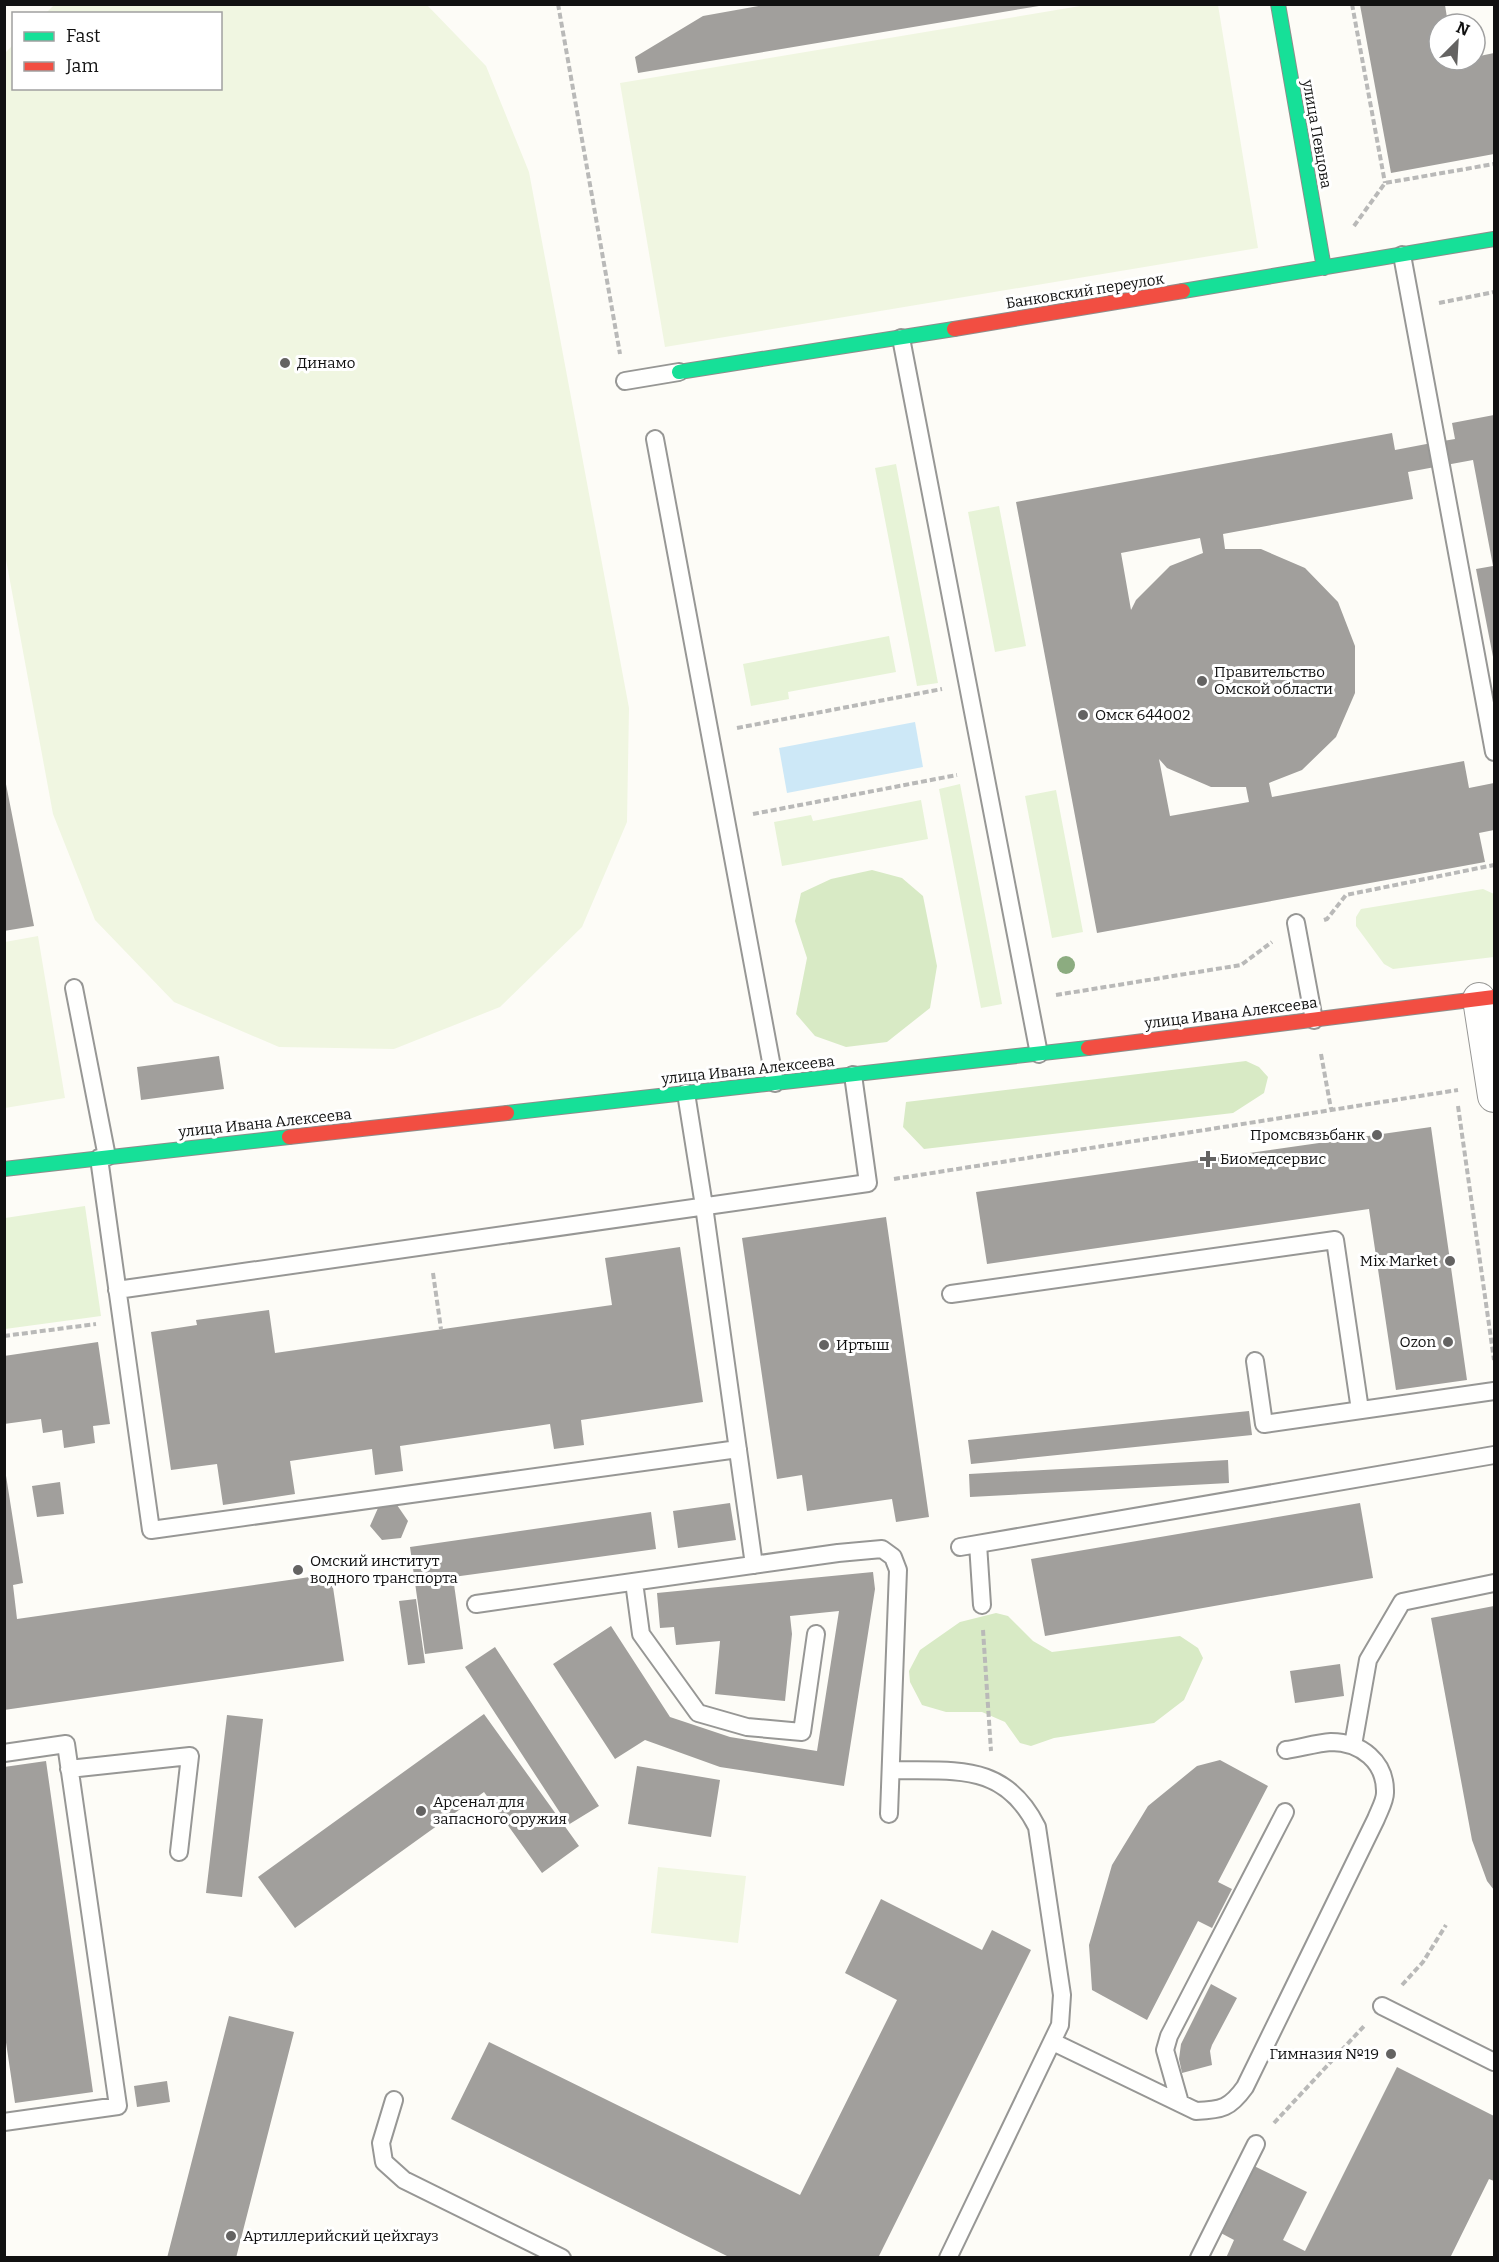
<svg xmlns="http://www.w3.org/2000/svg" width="1499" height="2262" font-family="Bitter,serif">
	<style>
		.green { fill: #e7f3d7 }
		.forest { fill: #d8eac5 }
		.pitch { fill: #f0f6e1 }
		.water { fill: #cde8f7 }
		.building { fill: #a19f9c; fill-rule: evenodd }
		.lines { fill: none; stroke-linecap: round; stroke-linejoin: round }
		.lane-casing { stroke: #979795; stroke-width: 20 }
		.street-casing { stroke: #979795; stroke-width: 34 }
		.fast-casing { stroke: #8e8d8b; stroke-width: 16 }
		.jam-casing { stroke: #8e8d8b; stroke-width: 16 }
		.path { stroke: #b9b9b8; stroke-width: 4; stroke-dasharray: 6 3; stroke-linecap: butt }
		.lane { stroke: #fffffe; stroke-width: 16 }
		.street { stroke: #fffffe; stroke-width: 32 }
		.fast { stroke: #16e098; stroke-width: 14 }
		.jam { stroke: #f24e42; stroke-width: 14 }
		.tree { fill: #8cac80 }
		.poi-dot { fill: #646362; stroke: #fff; stroke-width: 2 }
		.labels { text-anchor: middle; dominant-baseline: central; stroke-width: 6; stroke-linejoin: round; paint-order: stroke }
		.street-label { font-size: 15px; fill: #111; stroke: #fff }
		.poi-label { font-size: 15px; fill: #111; stroke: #fff; text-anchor: start }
	</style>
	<rect width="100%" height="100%" fill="#fdfcf7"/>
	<!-- green -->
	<path class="green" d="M 896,464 L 938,683 L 917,686 L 875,468 Z
		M 999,506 L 1026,646 L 995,652 L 968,512 Z
		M 889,636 L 896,672 L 788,692 L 789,699 L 751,706 L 743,664 Z
		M 960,784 L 1002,1004 L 981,1008 L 939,789 Z
		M 1056,790 L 1083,932 L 1052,938 L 1025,796 Z
		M 921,800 L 928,839 L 782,866 L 774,822 L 811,815 L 813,821 Z
		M 1483,889 L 1494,894 L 1494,957 L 1393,969 L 1384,964 L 1356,926 L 1356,917 L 1361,909 Z
		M 85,1206 L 101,1316 L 5,1329 L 5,1218 Z"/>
	<!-- forest -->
	<path class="forest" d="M 872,870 L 902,878 L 923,896 L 937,966 L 930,1008 L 887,1042 L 846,1047 L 815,1036 L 796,1014 L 807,958 L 795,921 L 801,893 L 831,879 Z
		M 1246,1061 L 1259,1067 L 1268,1077 L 1264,1093 L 1233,1113 L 924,1149 L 903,1127 L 906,1102 Z
		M 996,1613 L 1008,1616 L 1033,1641 L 1052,1652 L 1180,1636 L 1198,1648 L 1203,1658 L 1184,1700 L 1154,1723 L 1054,1738 L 1031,1746 L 1020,1743 L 1005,1722 L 982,1712 L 946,1712 L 922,1705 L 910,1682 L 909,1671 L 920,1650 L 960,1622 Z"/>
	<!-- pitch -->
	<path class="pitch" d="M 55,4 L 427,5 L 486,66 L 529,172 L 629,708 L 627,822 L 582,927 L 500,1007 L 394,1049 L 279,1047 L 174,1002 L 95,920 L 53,814 L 5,554 L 5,53 L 13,45 L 14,88 L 220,88 L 220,14 L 46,13 Z
		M 1092,4 L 1218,5 L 1258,248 L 665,347 L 620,83 Z
		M 38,936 L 65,1098 L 5,1108 L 5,942 Z
		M 658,1867 L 746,1876 L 738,1943 L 651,1933 Z"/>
	<!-- water -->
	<path class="water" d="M 915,722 L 923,767 L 787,793 L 779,748 Z"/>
	<!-- building -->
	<path class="building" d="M 769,4 L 1039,4 L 1039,6 L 638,73 L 635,57 L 703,16 Z
		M 1360,5 L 1445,5 L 1448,24 L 1439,24 L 1439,60 L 1475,60 L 1475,57 L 1494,53 L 1494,154 L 1391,173 Z
		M 1494,415 L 1494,662 L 1476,569 L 1493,566 L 1473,460 L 1408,472 L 1413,499 L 1223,534 L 1225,549 L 1261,549 L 1305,568 L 1338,602 L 1355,646 L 1355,693 L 1336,737 L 1302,770 L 1269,783 L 1272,797 L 1464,761 L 1469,788 L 1494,783 L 1494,830 L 1479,833 L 1485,862 L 1097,933 L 1016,502 L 1392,433 L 1395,450 L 1437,442 L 1455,439 L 1452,423 ZM 1200,538 L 1203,553 L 1170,566 L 1136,600 L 1131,610 L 1121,553 ZM 1159,759 L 1167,768 L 1211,787 L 1246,787 L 1249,802 L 1170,816 Z
		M 4,774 L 34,926 L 4,931 Z
		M 219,1056 L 224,1089 L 141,1100 L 137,1067 Z
		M 1431,1127 L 1467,1380 L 1396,1390 L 1369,1209 L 987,1264 L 976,1192 Z
		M 886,1217 L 929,1517 L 896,1522 L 892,1499 L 807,1511 L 802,1475 L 777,1479 L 742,1238 Z
		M 680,1247 L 703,1402 L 581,1420 L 584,1445 L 554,1449 L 550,1424 L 400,1446 L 403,1471 L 375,1475 L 372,1449 L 290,1461 L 295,1494 L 223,1505 L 217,1464 L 171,1470 L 151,1332 L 197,1325 L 196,1320 L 269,1310 L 275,1353 L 612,1305 L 605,1258 Z
		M 98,1342 L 110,1424 L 93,1426 L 95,1443 L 64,1448 L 62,1430 L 43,1433 L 41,1419 L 4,1424 L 4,1356 Z
		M 1249,1411 L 1252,1435 L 971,1464 L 968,1440 Z
		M 1228,1460 L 1229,1483 L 970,1497 L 969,1474 Z
		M 4,1463 L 23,1583 L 13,1585 L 17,1619 L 331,1574 L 344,1661 L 4,1710 Z
		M 60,1482 L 64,1514 L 37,1517 L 32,1486 Z
		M 730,1503 L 736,1540 L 678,1548 L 673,1511 Z
		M 1360,1503 L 1373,1578 L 1045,1636 L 1031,1559 Z
		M 397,1505 L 408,1521 L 401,1538 L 382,1540 L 370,1526 L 378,1508 Z
		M 651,1512 L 656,1549 L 453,1577 L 463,1649 L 425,1654 L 410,1547 Z
		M 873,1572 L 875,1589 L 844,1786 L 720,1767 L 645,1740 L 615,1759 L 553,1664 L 611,1626 L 670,1717 L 730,1737 L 817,1751 L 839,1611 L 790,1616 L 792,1634 L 785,1701 L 715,1694 L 720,1641 L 676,1645 L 674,1627 L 660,1628 L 657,1593 Z
		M 416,1599 L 425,1663 L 408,1665 L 399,1601 Z
		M 1494,1606 L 1494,1890 L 1487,1881 L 1472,1840 L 1431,1618 Z
		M 495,1647 L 599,1806 L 568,1825 L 465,1667 Z
		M 1340,1664 L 1344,1696 L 1295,1703 L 1290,1671 Z
		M 484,1714 L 579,1846 L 542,1873 L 484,1792 L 295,1928 L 258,1877 Z
		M 227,1715 L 263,1719 L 242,1897 L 206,1893 Z
		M 1220,1760 L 1268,1786 L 1218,1882 L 1232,1889 L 1212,1928 L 1198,1921 L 1147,2020 L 1092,1990 L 1089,1945 L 1112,1865 L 1148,1806 L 1197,1766 Z
		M 46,1761 L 93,2092 L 15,2103 L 4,2029 L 4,1767 Z
		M 637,1766 L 720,1780 L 711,1837 L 628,1824 Z
		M 881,1899 L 982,1950 L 992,1930 L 1031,1950 L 878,2258 L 731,2258 L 451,2119 L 489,2042 L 800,2195 L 897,2000 L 845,1973 Z
		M 1211,1984 L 1237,1998 L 1212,2045 L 1210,2051 L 1212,2065 L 1182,2073 L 1179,2059 L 1181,2044 Z
		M 229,2016 L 294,2032 L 236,2258 L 167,2258 Z
		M 1397,2067 L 1494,2116 L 1494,2181 L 1489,2179 L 1450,2258 L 1226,2258 L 1234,2240 L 1219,2232 L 1252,2165 L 1307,2192 L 1283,2240 L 1305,2251 Z
		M 167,2081 L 170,2102 L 137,2107 L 134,2086 Z"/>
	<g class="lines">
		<defs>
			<path id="lane" d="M 1402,255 L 1494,752
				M 901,338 L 1039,1054
				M 625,381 L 679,372
				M 655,439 L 775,1083
				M 1296,923 L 1314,1020
				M 74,988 L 107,1157
				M 686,1093 L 704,1206 L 754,1565
				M 99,1158 L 151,1530 L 738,1449
				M 117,1290 L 868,1183 L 853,1075
				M 951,1294 L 1335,1240 L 1360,1410
				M 1255,1361 L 1264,1424 L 1494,1391
				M 978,1544 L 982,1605
				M 960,1547 L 1494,1455
				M 634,1582 L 641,1634 L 698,1713 L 747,1727 L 802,1732 L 816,1634
				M 476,1604 L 838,1553 L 882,1549 L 893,1557 L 898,1570 L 889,1814
				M 1353,1745 L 1368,1660 L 1402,1602 L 1494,1583
				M 4,1753 L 66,1744 L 118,2106 L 4,2122
				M 69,1769 L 190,1756 L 179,1852
				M 891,1770 C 954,1772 1004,1761 1037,1827 L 1062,1995 L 1060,2025 L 948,2258
				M 1382,2006 L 1494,2062
				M 1053,2042 L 1196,2111 C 1222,2110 1230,2108 1245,2087 L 1376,1819 C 1379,1811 1385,1801 1385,1793 C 1386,1762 1361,1742 1331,1742 C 1317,1743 1300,1748 1286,1750
				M 394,2100 L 381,2143 L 384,2162 L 404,2180 L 562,2258
				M 1180,2103 L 1165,2050 L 1169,2036 L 1285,1812
				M 1199,2258 L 1256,2144"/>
			<path id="street" d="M 1479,999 L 1494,1096"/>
			<path id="fast" d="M 1278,4 L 1324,268
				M 1183,291 L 1494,239
				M 679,372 L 954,329
				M 507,1113 L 1088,1048
				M 4,1169 L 289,1137"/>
			<path id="jam" d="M 954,329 L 1183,291
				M 1088,1048 L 1494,997
				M 289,1137 L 507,1113"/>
		</defs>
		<!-- lane casing -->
		<use href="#lane" class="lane-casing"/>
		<!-- street casing -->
		<use href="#street" class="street-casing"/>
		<!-- fast casing -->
		<use href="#fast" class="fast-casing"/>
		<!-- jam casing -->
		<use href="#jam" class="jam-casing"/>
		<!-- path -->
		<path class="path" d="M 558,4 L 620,354
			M 1352,4 L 1385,183
			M 1354,226 L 1385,183 L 1494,164
			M 1439,303 L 1494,292
			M 737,728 L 942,689
			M 753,814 L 957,775
			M 1324,920 L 1327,919 L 1346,895 L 1494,865
			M 1056,995 L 1241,965 L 1272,942
			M 1321,1054 L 1331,1109
			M 1458,1106 L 1494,1360
			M 894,1179 L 1458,1090
			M 433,1273 L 441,1329
			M 4,1336 L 96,1324
			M 983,1630 L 991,1751
			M 1402,1985 L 1423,1962 L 1446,1925
			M 1274,2123 L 1365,2025"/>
		<!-- lane -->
		<use href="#lane" class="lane"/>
		<!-- street -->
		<use href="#street" class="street"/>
		<!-- fast -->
		<use href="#fast" class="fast"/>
		<!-- jam -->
		<use href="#jam" class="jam"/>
	</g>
	<!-- trees -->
	<circle class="tree" cx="1066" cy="965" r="9"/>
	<!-- markers -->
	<g class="poi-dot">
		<circle cx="285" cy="363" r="6"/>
		<circle cx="1202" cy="681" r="6"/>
		<circle cx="1083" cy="715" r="6"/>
		<circle cx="1377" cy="1135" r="6"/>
		<path d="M1205 1150h6v6h6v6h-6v6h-6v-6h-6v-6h6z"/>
		<circle cx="1450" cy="1261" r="6"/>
		<circle cx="1448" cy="1342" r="6"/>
		<circle cx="824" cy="1345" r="6"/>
		<circle cx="298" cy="1570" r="6"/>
		<circle cx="421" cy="1811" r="6"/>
		<circle cx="1391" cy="2054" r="6"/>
		<circle cx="231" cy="2236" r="6"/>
	</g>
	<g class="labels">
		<!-- street labels -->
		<g class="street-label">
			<text transform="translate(1317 134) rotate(80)">улица Певцова</text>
			<text transform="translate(1085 291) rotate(-9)">Банковский переулок</text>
			<text transform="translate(1231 1013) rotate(-7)">улица Ивана Алексеева</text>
			<text transform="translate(748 1070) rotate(-6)">улица Ивана Алексеева</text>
			<text transform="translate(265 1123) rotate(-6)">улица Ивана Алексеева</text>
		</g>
		<!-- poi labels -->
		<g class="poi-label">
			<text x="297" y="363">Динамо</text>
			<text x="1214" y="672">Правительство<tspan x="1214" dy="17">Омской области</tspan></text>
			<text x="1095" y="715">Омск 644002</text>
			<text x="1365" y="1135" text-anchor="end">Промсвязьбанк</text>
			<text x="1220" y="1159">Биомедсервис</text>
			<text x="1438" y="1261" text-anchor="end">Mix Market</text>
			<text x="1436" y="1342" text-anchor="end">Ozon</text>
			<text x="836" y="1345">Иртыш</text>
			<text x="310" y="1561">Омский институт<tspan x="310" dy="17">водного транспорта</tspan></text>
			<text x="433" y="1802">Арсенал для<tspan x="433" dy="17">запасного оружия</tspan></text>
			<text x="1379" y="2054" text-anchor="end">Гимназия №19</text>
			<text x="243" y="2236">Артиллерийский цейхгауз</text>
		</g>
	</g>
	<!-- border -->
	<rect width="1499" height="2262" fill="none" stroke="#111111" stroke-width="12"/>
	<!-- legend -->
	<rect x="12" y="12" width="210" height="78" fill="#ffffff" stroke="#a0a0a0" stroke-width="1.5"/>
	<rect x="24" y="32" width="30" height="9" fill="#16e098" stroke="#a0a0a0" stroke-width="1.5"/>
	<text x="66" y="42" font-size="18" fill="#111111">Fast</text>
	<rect x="24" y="62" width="30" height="9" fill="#f24e42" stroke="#a0a0a0" stroke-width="1.5"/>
	<text x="66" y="72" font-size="18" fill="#111111">Jam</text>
	<!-- north arrow -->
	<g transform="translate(1457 42) rotate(24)"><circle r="28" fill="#ffffff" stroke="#a0a0a0" stroke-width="1.5"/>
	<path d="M0-4.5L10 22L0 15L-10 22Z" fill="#646362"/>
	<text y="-9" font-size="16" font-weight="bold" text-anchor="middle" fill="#111111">N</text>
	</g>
</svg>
